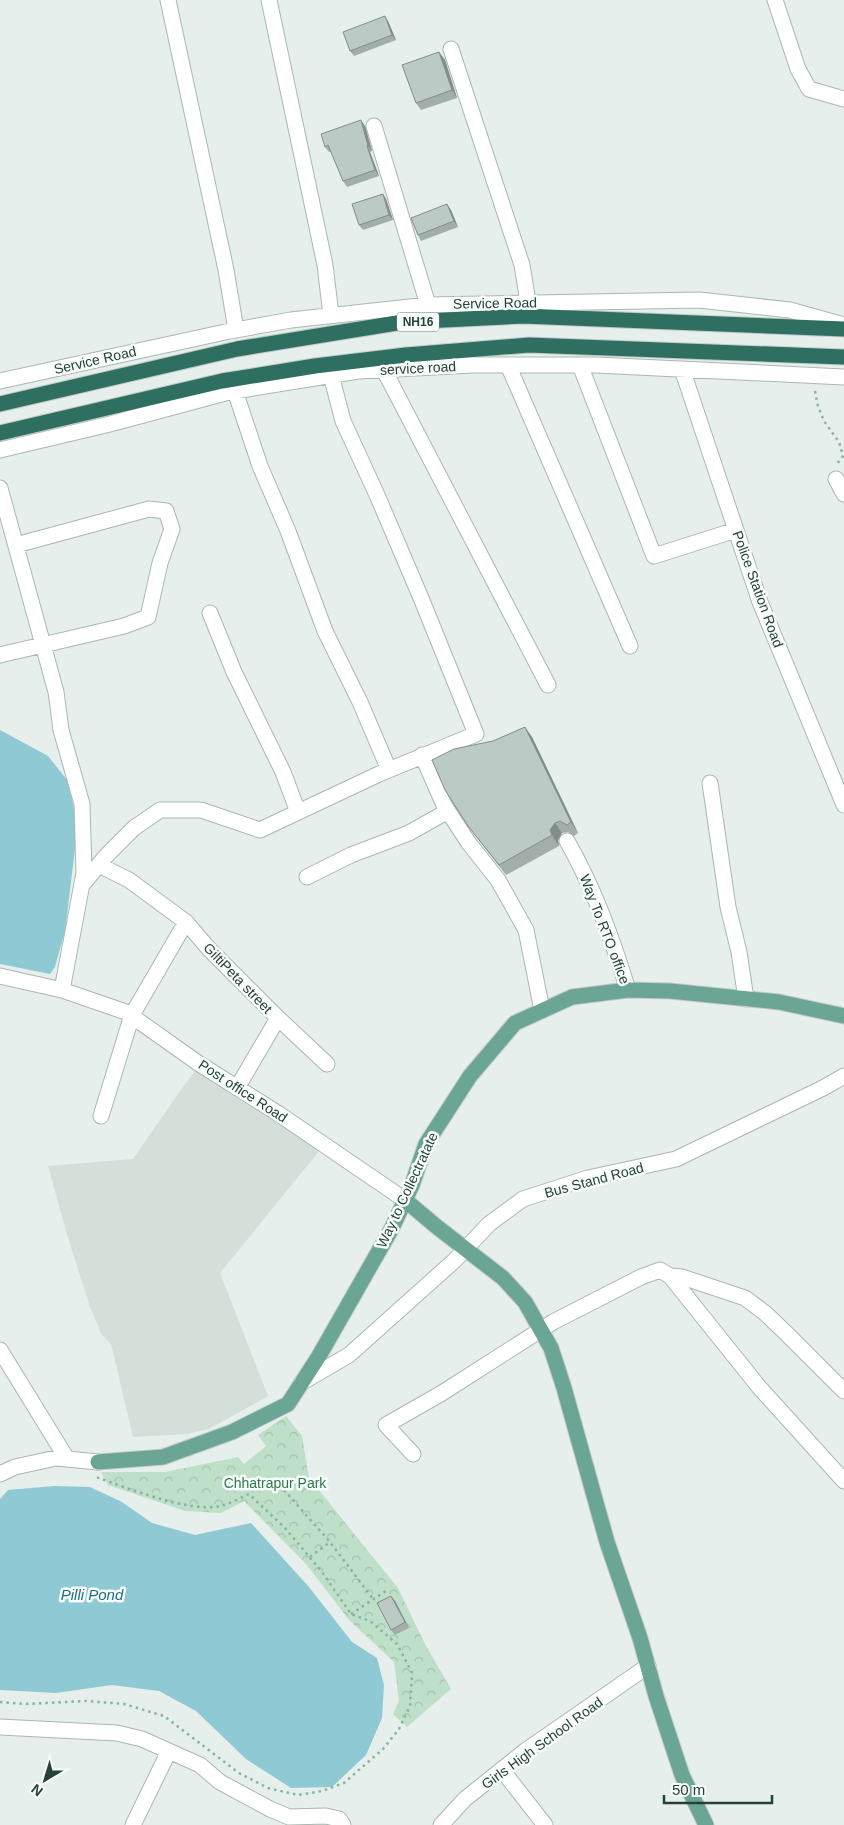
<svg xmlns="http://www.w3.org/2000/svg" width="844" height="1825" font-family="Helvetica,sans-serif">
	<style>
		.built { fill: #d4dfda }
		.park { fill: url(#park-crowns) }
		.water { fill: #8ec9d4 }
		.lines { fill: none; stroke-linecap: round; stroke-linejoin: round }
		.minor-casing { stroke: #a8b8b2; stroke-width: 17 }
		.major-casing { stroke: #c2cac8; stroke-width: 17 }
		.highway-casing { stroke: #c2cac8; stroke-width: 17 }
		.path { stroke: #86b3a5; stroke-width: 2.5; stroke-dasharray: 2.5 4; stroke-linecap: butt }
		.minor { stroke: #fff; stroke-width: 15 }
		.major { stroke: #6aa596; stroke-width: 15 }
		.highway { stroke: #2f6f62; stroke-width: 15 }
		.wall { fill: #a1aea9 }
		.shaded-wall { fill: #838d89 }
		.building { fill: #bbcac4; stroke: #838d89 }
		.labels { text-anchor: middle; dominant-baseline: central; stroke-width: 5; stroke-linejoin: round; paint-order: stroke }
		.shield { fill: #f7fbf9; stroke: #637a73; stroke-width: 1 }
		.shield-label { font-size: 12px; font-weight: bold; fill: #24423a }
		.street-label { font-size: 14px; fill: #24423a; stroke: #f7fbf9 }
		.park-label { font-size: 14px; fill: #2d7a4b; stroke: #f7fbf9 }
		.water-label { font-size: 15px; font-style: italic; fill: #1c6f80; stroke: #f7fbf9 }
	</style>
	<defs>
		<pattern id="park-crowns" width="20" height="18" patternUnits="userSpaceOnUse" patternTransform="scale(1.25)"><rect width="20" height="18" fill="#bfe0c8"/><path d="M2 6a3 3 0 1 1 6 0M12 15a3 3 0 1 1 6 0" fill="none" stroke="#a4c1ad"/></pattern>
	</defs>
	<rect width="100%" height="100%" fill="#e6efeb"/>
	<!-- built -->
	<path class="built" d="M 198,1067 L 320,1150 L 220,1273 L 268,1396 L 209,1429 L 186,1434 L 133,1437 L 111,1344 L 102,1335 L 90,1307 L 68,1238 L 48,1166 L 133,1159 L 180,1091 Z"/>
	<!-- park -->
	<path class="park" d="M 286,1416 L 302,1436 L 309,1478 L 398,1588 L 426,1646 L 451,1689 L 407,1727 L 393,1714 L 399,1701 L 394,1662 L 349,1620 L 306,1564 L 244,1501 L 221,1513 L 185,1511 L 108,1485 L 101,1472 L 165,1472 L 238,1457 L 244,1464 L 266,1446 L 258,1435 Z"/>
	<!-- water -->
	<path class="water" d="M 0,730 L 48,756 L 67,780 L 78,824 L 65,931 L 55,967 L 50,974 L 0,964 Z
		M 54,1486 L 90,1487 L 122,1502 L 152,1523 L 195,1535 L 251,1523 L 309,1587 L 352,1642 L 377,1658 L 384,1685 L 382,1718 L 366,1755 L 332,1787 L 291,1788 L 246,1759 L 196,1711 L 159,1691 L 112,1685 L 56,1693 L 0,1690 L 0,1499 L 8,1490 Z"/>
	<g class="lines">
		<defs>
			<path id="minor" d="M 168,0 L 226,270 L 236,330
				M 269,0 L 325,265 L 331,315
				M 775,0 L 798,69 L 809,89 L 844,99
				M 451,49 L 522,265 L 528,302
				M 374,126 L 428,305
				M 508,365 L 630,646
				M 580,365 L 654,556 L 736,530
				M 682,369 L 760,602 L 844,805
				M 384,370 L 548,685
				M 0,381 L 230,331 L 291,320 L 428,305 L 699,300 L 790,310 L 844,325
				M 235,391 L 260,466 L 288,531 L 325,631 L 360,702 L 389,770
				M 0,450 L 110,424 L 229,392 L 358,371 L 472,365 L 596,365 L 844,377
				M 836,479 L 844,494
				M 0,488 L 56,692 L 61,730 L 82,804 L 84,873 L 62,990
				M 210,613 L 234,672 L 283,772 L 298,812
				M 0,655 L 124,626 L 148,617 L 160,563 L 172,529 L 166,511 L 149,509 L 16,545
				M 422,755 L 444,805 L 468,842 L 498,880 L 526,930 L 542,1010
				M 710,783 L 728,907 L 739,952 L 746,999
				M 567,841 C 594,888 612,938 628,990
				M 99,865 L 129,880 L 186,922 L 209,949 L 278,1018 L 237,1088
				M 307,877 L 351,855 L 409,833 L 448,811
				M 82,885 L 106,856 L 134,828 L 160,810 L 201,810 L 260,830 L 379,774 L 476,734 L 421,598 L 377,495 L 343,421 L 331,375
				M 0,976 L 62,990 L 126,1012 L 198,1063 L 279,1114 L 405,1200
				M 278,1018 L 327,1064
				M 101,1116 L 132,1015 L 186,922
				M 670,1276 L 759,1387 L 844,1481
				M 0,1350 L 67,1459
				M 301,1383 L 349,1355 L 454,1261 L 489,1224 L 523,1199 L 588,1178 L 676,1159 L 823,1088 L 844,1076
				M 413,1454 L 386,1425 L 442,1393 L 553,1322 L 641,1277 L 660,1270 L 670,1276 L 682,1277 L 745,1298 L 765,1313 L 789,1336 L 844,1391
				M 0,1474 L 15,1467 L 56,1458 L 98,1462
				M 0,1727 L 117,1733 L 142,1739 L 200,1765 L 220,1782 L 270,1809 L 289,1817 L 326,1816 L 339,1819 L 343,1825
				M 502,1770 L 545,1825
				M 133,1825 L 169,1751
				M 441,1825 L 465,1799 L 525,1751 L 648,1666"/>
			<path id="major" d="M 405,1200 L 437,1227 L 503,1278 L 525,1302 L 551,1348 L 564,1388 L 607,1542 L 640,1638 L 656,1696 L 682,1775 L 706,1825
				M 98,1462 L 163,1457 L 232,1432 L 288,1404 L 319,1356 L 392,1228 L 412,1185 L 426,1144 L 470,1076 L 515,1023 L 572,997 L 628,990 L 670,991 L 779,1002 L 844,1016"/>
			<path id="highway" d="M 0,404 L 237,349 L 403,322 L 523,316 L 844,329
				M 0,433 L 222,381 L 315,366 L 406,355 L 529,345 L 844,357"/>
		</defs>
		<!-- minor casing -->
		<use href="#minor" class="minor-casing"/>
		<!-- major casing -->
		<use href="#major" class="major-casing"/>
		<!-- highway casing -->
		<use href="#highway" class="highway-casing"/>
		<!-- path -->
		<path class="path" d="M 815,391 L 818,406 L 824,421 L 839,442 L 843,456 L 836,465
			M 284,1490 L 330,1542 L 373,1599
			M 310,1557 L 330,1542
			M 351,1614 L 389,1589
			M 0,1702 L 25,1704 L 86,1701 L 124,1704 L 164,1716 L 239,1773 L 268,1788 L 298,1795 L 322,1791 L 344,1783 L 383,1749 L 399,1729 L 410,1706 L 412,1673 L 397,1644 L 370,1621 L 351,1614 L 322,1572 L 285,1528 L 249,1494 C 240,1498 230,1504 220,1506 C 190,1513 127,1488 96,1477"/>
		<!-- minor -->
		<use href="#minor" class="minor"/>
		<!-- major -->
		<use href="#major" class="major"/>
		<!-- highway -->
		<use href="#highway" class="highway"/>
	</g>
	<!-- wall -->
	<path class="wall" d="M 388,21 L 396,40 L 354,56 L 350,51 Z
		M 439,52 L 445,60 L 457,98 L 421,110 L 416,103 Z
		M 365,126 L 372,151 L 370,152 L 379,176 L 347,187 L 343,181 L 331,151 L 329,152 L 325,147 Z
		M 383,194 L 386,199 L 393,220 L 363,230 L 359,225 Z
		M 451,210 L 458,227 L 421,241 L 418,235 Z
		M 525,727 L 532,737 L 578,833 L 574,836 L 568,832 L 562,833 L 558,840 L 559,846 L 506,875 L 468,826 L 493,741 Z
		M 395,1601 L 409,1628 L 395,1635 L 391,1630 Z"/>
	<!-- shaded-wall -->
	<path class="shaded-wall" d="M 385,16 L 388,21 L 396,40 L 392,35 Z
		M 439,52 L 445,60 L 457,98 L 452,90 Z
		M 361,120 L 365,126 L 372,151 L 368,146 Z
		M 367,146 L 370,152 L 379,176 L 375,170 Z
		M 383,194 L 386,199 L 393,220 L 389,215 Z
		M 447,204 L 451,210 L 458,227 L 454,221 Z
		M 525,727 L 532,737 L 578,833 L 571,822 Z
		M 555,823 L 562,833 L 558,840 L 559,846 L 552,835 L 550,830 Z
		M 391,1596 L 395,1601 L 409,1628 L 405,1622 Z"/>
	<!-- building -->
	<path class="building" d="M 385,16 L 392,35 L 350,51 L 343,32 Z
		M 439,52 L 452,90 L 416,103 L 402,65 Z
		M 361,120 L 368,146 L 367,146 L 375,170 L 343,181 L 328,145 L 325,147 L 321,134 Z
		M 383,194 L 389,215 L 359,225 L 352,204 Z
		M 447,204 L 454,221 L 418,235 L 411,218 Z
		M 525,727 L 571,822 L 567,825 L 560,821 L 555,823 L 550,830 L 552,835 L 499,865 L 468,826 L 445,790 L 432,760 L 454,749 L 493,741 Z
		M 391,1596 L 405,1622 L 391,1630 L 377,1603 Z"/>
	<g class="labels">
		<!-- shield labels -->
		<rect class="shield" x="397" y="312.5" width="42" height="19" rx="4"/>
		<g class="shield-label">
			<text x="418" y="322">NH16</text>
		</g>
		<!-- street labels -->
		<g class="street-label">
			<text transform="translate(495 303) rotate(-1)">Service Road</text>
			<text transform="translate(95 360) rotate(-13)">Service Road</text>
			<text transform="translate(418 368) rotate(-3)">service road</text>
			<text transform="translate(758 589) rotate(70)">Police Station Road</text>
			<text transform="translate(605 929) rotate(69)">Way To RTO office</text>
			<text transform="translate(238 978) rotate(46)">GiltiPeta street</text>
			<text transform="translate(243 1091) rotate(33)">Post office Road</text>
			<text transform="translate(594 1180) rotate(-15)">Bus Stand Road</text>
			<text transform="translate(407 1190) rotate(-65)">Way to Collectratate</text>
			<text transform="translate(542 1743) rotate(-36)">Girls High School Road</text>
		</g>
		<!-- park labels -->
		<g class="park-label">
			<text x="275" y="1483">Chhatrapur Park</text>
		</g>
		<!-- water labels -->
		<g class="water-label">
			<text x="92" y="1594">Pilli Pond</text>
		</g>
	</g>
	<!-- north arrow -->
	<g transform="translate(45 1780) rotate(218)" stroke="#f7fbf9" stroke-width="4" paint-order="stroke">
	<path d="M0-4L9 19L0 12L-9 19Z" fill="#24423a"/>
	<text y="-8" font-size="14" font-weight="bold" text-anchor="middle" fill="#24423a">N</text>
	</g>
	<!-- scale -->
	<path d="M664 1795v8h108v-8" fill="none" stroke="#24423a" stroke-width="2.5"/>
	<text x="672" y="1795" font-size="15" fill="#24423a" stroke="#f7fbf9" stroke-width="4" paint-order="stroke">50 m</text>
</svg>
